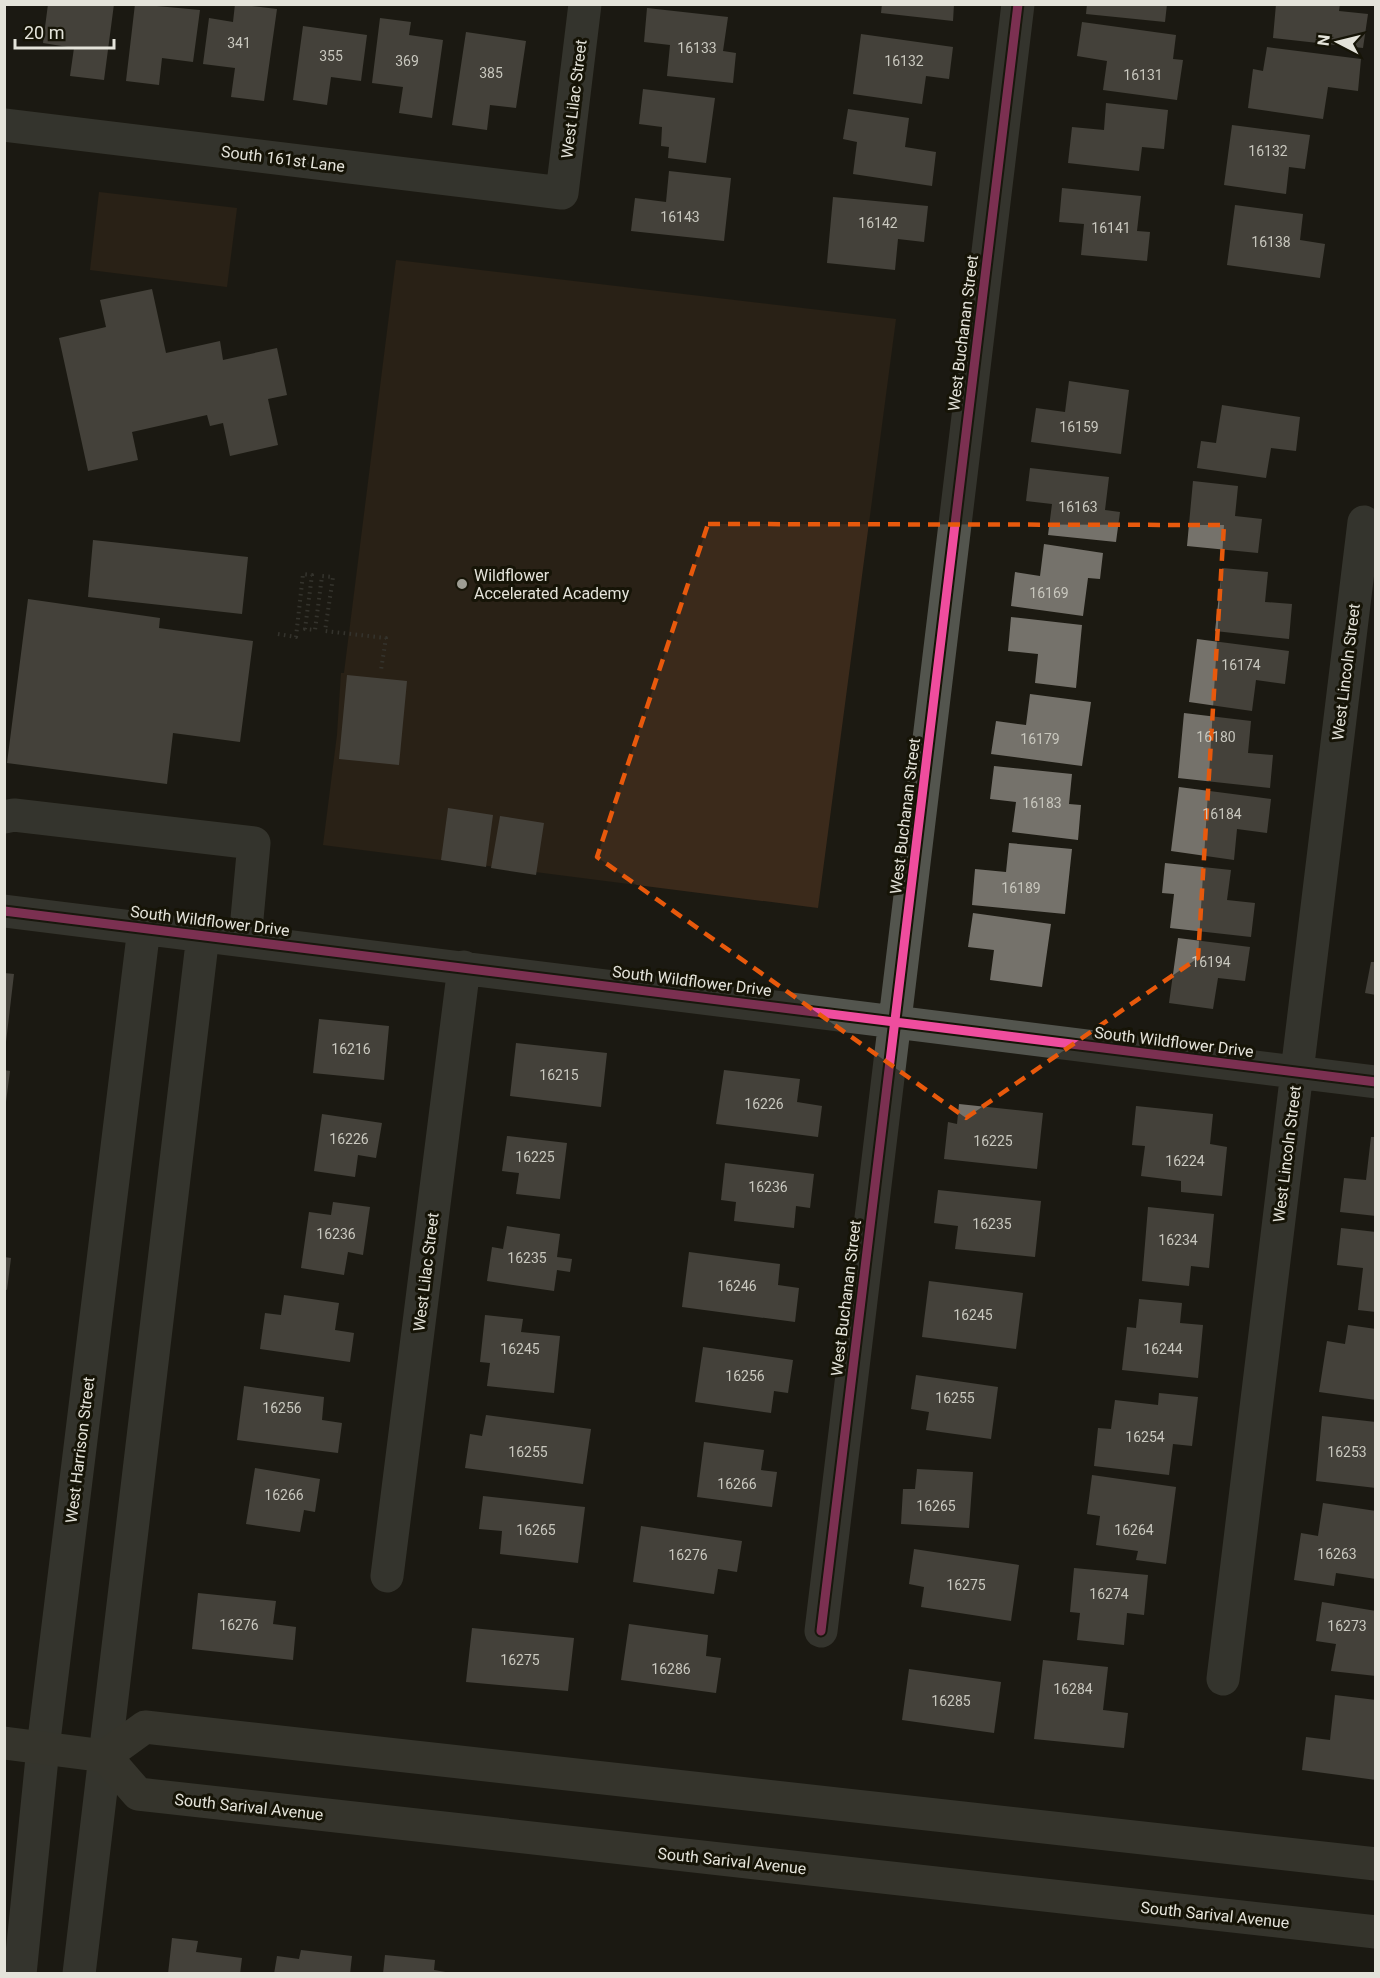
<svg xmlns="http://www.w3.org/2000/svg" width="1380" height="1978" font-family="Roboto,sans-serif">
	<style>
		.green { fill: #3b2a1b }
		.building { fill: #75726b }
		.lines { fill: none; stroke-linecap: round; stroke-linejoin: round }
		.path { stroke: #53534e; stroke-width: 4; stroke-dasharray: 1.5 4.5; stroke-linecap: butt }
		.minor { stroke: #53554e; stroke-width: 33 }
		.major { stroke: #54564d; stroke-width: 33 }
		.cycleway-casing { stroke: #161407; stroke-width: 13 }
		.cycleway { stroke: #ef4d9e; stroke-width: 9 }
		.marked { fill: none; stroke: #e8590c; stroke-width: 4.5; stroke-dasharray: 12 8; stroke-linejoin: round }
		.poi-dot { fill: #9e9d94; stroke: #161407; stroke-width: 2 }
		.labels { text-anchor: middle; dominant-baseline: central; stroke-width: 6; stroke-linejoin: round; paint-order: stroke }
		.number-label { font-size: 14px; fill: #c8c7be }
		.street-label { font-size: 16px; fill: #e4e3da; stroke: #161407 }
		.poi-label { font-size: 16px; fill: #e4e3da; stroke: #161407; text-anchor: start }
	</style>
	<rect width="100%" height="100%" fill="#1c1a12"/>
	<!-- green -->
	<path class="green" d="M 99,192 L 237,208 L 227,287 L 90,270 Z
		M 396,260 L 896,319 L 818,908 L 323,845 L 337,735 L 341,673 L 344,673 Z"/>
	<!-- building -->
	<path class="building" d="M 48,4 L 114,4 L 104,80 L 70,76 L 74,48 L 43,43 Z
		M 135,4 L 200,10 L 193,62 L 162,58 L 159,85 L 126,81 Z
		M 235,4 L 277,9 L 264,101 L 231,97 L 235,68 L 203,64 L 209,18 L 233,22 Z
		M 882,4 L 954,4 L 953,21 L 881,13 Z
		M 1087,4 L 1167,4 L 1165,22 L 1086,14 Z
		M 1276,4 L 1340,4 L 1339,11 L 1368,14 L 1363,48 L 1273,38 Z
		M 647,8 L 728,17 L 723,51 L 736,53 L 733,83 L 667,76 L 670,45 L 644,42 Z
		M 380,18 L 411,22 L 409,35 L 443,40 L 432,118 L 399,113 L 403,87 L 372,83 Z
		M 1082,22 L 1176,35 L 1173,59 L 1183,60 L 1177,100 L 1103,90 L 1107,61 L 1077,56 Z
		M 303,26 L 367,35 L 361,81 L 331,77 L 327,105 L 293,100 Z
		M 466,32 L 526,41 L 516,108 L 490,105 L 487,130 L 452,125 Z
		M 861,34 L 953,47 L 949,79 L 926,76 L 922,104 L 853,94 Z
		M 1267,47 L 1361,59 L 1358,91 L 1328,87 L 1323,119 L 1248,108 L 1253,69 L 1263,71 Z
		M 643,89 L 715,98 L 706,163 L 668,158 L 669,147 L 661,146 L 662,127 L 639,124 Z
		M 1106,103 L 1168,110 L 1164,149 L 1142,147 L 1139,171 L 1068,163 L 1072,127 L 1104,130 Z
		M 848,109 L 909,118 L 905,147 L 936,152 L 932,186 L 853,174 L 857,142 L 843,139 Z
		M 1232,125 L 1310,135 L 1305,169 L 1289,167 L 1286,194 L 1224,185 Z
		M 669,171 L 731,178 L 724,241 L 631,231 L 635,198 L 666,202 Z
		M 1062,188 L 1141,196 L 1137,231 L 1150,232 L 1147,261 L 1081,255 L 1084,224 L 1059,222 Z
		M 833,197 L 928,206 L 924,242 L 898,239 L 895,270 L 827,263 Z
		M 1235,205 L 1303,214 L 1300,240 L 1325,244 L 1320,278 L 1227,265 Z
		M 152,289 L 166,353 L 220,341 L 223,360 L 277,348 L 287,395 L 268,399 L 278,445 L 230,456 L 223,423 L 210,426 L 207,415 L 132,432 L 138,460 L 88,471 L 59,338 L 106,327 L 100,300 Z
		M 1069,381 L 1129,390 L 1121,454 L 1031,442 L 1036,408 L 1065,412 Z
		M 1222,405 L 1300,417 L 1296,451 L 1271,448 L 1266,478 L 1197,468 L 1201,441 L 1216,443 Z
		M 1030,468 L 1109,477 L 1105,510 L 1120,512 L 1116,542 L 1048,535 L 1052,504 L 1026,501 Z
		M 1193,481 L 1238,486 L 1235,516 L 1262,519 L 1258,553 L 1187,546 Z
		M 93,540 L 248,557 L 242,614 L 88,597 Z
		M 1044,544 L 1103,553 L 1100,579 L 1088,578 L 1083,616 L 1011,606 L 1015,572 L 1040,576 Z
		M 1222,568 L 1268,572 L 1265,602 L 1292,604 L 1289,639 L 1215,631 Z
		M 28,599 L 160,618 L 159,628 L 253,641 L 240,742 L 173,733 L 167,784 L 7,763 Z
		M 1011,617 L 1082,625 L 1076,688 L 1035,683 L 1038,654 L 1008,651 Z
		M 1197,639 L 1289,651 L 1285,684 L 1256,680 L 1252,711 L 1189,702 Z
		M 347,675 L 407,681 L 399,765 L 339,759 Z
		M 1030,694 L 1091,702 L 1082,766 L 991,754 L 996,721 L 1026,725 Z
		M 1184,713 L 1251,721 L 1248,753 L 1273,755 L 1270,788 L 1178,778 Z
		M 994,766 L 1072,774 L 1069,804 L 1081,805 L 1078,840 L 1012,832 L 1016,802 L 990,799 Z
		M 1179,787 L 1271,799 L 1267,833 L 1237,829 L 1234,860 L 1171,851 Z
		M 448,808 L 493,815 L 486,867 L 441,860 Z
		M 500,816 L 544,823 L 536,875 L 491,868 Z
		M 1009,843 L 1072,849 L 1065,914 L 972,905 L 975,869 L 1006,872 Z
		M 1165,863 L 1231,870 L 1227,900 L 1255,903 L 1251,937 L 1170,928 L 1174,894 L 1162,893 Z
		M 973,913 L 1051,924 L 1042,987 L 990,980 L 994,950 L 968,947 Z
		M 1178,938 L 1250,947 L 1245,981 L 1218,978 L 1213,1009 L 1169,1003 Z
		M 1371,962 L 1376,962 L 1376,995 L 1365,993 Z
		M 4,973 L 14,974 L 6,1042 L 4,1042 Z
		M 319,1019 L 389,1026 L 384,1080 L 313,1073 Z
		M 516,1043 L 607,1053 L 601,1107 L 510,1096 Z
		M 4,1070 L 10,1071 L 6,1102 L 4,1102 Z
		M 724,1070 L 800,1079 L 797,1102 L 822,1106 L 818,1137 L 716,1124 Z
		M 959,1104 L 1043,1113 L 1037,1169 L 944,1159 L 948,1122 L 957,1124 Z
		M 1136,1106 L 1213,1114 L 1210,1144 L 1227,1147 L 1222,1196 L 1181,1192 L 1181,1181 L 1141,1176 L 1145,1146 L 1132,1145 Z
		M 322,1114 L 382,1123 L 376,1158 L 358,1155 L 355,1177 L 314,1171 Z
		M 507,1136 L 567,1143 L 560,1199 L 516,1194 L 519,1173 L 502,1171 Z
		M 1371,1137 L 1376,1137 L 1376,1216 L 1340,1212 L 1344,1178 L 1366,1180 Z
		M 725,1163 L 814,1174 L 810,1208 L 796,1206 L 794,1228 L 734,1221 L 736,1202 L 721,1200 Z
		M 938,1190 L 1041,1201 L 1035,1257 L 955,1249 L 958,1226 L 934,1223 Z
		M 333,1202 L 370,1207 L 363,1255 L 348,1252 L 344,1275 L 301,1268 L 309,1212 L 331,1215 Z
		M 1148,1207 L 1214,1214 L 1209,1268 L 1191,1266 L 1189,1286 L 1142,1281 Z
		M 507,1226 L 560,1234 L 557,1257 L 572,1259 L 570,1272 L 557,1270 L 554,1291 L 487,1281 L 492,1247 L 503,1249 Z
		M 1341,1228 L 1376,1232 L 1376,1312 L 1358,1310 L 1363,1268 L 1337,1265 Z
		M 689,1252 L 780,1264 L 778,1285 L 799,1288 L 795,1322 L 682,1307 Z
		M 4,1257 L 11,1258 L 7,1290 L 4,1289 Z
		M 929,1281 L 1023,1293 L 1016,1349 L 922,1337 Z
		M 284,1295 L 339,1303 L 335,1330 L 354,1333 L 350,1362 L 260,1349 L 265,1313 L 281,1315 Z
		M 1139,1299 L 1182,1303 L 1180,1323 L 1203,1325 L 1198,1378 L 1122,1370 L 1127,1327 L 1136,1328 Z
		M 485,1315 L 523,1319 L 521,1332 L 560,1336 L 554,1393 L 487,1386 L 490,1363 L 480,1362 Z
		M 1348,1325 L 1376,1329 L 1376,1400 L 1319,1392 L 1327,1341 L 1345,1344 Z
		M 703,1347 L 793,1360 L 788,1393 L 774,1391 L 771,1413 L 695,1402 Z
		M 916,1375 L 998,1387 L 991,1439 L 926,1430 L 929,1412 L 911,1409 Z
		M 244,1386 L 324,1397 L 322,1420 L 342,1423 L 338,1453 L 237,1440 Z
		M 1159,1393 L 1198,1397 L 1192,1446 L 1173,1444 L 1169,1475 L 1094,1466 L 1098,1428 L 1111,1429 L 1115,1400 L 1158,1405 Z
		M 486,1415 L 591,1429 L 583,1484 L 465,1468 L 470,1434 L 482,1436 Z
		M 1322,1416 L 1376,1422 L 1376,1488 L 1316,1481 Z
		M 704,1442 L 764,1450 L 761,1470 L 777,1472 L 772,1507 L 697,1497 Z
		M 255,1468 L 320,1479 L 315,1512 L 304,1510 L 300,1532 L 246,1524 Z
		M 917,1469 L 973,1472 L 969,1528 L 901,1524 L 903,1489 L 915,1489 Z
		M 1092,1475 L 1176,1487 L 1166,1564 L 1136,1560 L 1138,1551 L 1096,1545 L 1100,1516 L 1087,1514 Z
		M 483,1496 L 585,1507 L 578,1563 L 500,1554 L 502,1531 L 479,1529 Z
		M 1323,1503 L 1376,1511 L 1376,1579 L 1336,1573 L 1334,1586 L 1294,1580 L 1301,1533 L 1318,1536 Z
		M 641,1526 L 742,1541 L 737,1572 L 718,1569 L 714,1594 L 633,1582 Z
		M 914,1549 L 1019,1565 L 1011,1621 L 921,1607 L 924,1587 L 909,1584 Z
		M 1074,1568 L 1148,1575 L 1144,1615 L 1127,1613 L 1124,1645 L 1077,1640 L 1080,1613 L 1070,1612 Z
		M 198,1593 L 276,1601 L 273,1624 L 296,1627 L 293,1660 L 192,1649 Z
		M 1322,1602 L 1376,1611 L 1376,1676 L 1331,1671 L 1336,1644 L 1316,1641 Z
		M 629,1624 L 708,1635 L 706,1656 L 721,1658 L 716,1693 L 621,1680 Z
		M 472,1628 L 574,1638 L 568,1691 L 466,1682 Z
		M 1043,1660 L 1108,1667 L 1103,1710 L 1128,1713 L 1124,1748 L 1034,1739 Z
		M 909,1669 L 1001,1682 L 994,1733 L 902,1720 Z
		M 1335,1695 L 1376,1700 L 1376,1780 L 1302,1770 L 1306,1737 L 1330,1740 Z
		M 172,1938 L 198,1941 L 196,1952 L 242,1958 L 240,1974 L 168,1974 Z
		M 301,1950 L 352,1956 L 350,1974 L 274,1974 L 277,1956 L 299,1959 Z
		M 385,1955 L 435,1960 L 434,1970 L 457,1974 L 383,1974 Z"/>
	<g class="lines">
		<!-- path -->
		<path class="path" d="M 278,634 L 296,637 L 303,574 L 312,575 L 305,629 L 315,630 L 322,576 L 333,577 L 325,631 L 386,638 L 381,670"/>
		<!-- minor -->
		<path class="minor" d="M 4,125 L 562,193 L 585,4
			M 4,817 L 14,815 L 254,843 L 245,940
			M 4,911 L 1376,1082
			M 387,1576 L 464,967
			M 821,1631 L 1018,4
			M 1223,1679 L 1364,522
			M 20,1974 L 43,1748 L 144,928
			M 79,1974 L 203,935"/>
		<!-- major -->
		<path class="major" d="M 4,1743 L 105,1756 L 138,1794 L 1376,1932
			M 105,1756 L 145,1727 L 1376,1864"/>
		<defs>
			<path id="cycleway" d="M 4,911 L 1376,1082
				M 821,1631 L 1018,4"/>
		</defs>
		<!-- cycleway casing -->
		<use href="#cycleway" class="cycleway-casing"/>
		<!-- cycleway -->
		<use href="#cycleway" class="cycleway"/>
	</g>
	<!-- marked area -->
	<path d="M0 0H1380V1978H0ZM 708,524 L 1224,525 L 1198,958 L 966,1118 L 597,857 Z" fill="#1c1a12" fill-opacity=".55" fill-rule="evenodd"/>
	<path class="marked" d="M 708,524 L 1224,525 L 1198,958 L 966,1118 L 597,857 Z"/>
	<!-- markers -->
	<circle class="poi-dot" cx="462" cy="584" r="6"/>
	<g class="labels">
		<!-- number labels -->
		<g class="number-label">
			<text x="239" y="43">341</text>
			<text x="697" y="48">16133</text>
			<text x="331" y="56">355</text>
			<text x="407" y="61">369</text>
			<text x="904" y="61">16132</text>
			<text x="491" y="73">385</text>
			<text x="1143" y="75">16131</text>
			<text x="1268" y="151">16132</text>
			<text x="680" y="217">16143</text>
			<text x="878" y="223">16142</text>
			<text x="1111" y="228">16141</text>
			<text x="1271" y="242">16138</text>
			<text x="1079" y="427">16159</text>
			<text x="1078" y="507">16163</text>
			<text x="1049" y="593">16169</text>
			<text x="1241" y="665">16174</text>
			<text x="1216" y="737">16180</text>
			<text x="1040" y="739">16179</text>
			<text x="1042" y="803">16183</text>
			<text x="1222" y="814">16184</text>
			<text x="1021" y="888">16189</text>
			<text x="1211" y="962">16194</text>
			<text x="351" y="1049">16216</text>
			<text x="559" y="1075">16215</text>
			<text x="764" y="1104">16226</text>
			<text x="349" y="1139">16226</text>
			<text x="993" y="1141">16225</text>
			<text x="535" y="1157">16225</text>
			<text x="1185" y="1161">16224</text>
			<text x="768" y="1187">16236</text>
			<text x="992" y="1224">16235</text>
			<text x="336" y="1234">16236</text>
			<text x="1178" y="1240">16234</text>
			<text x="527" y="1258">16235</text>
			<text x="737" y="1286">16246</text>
			<text x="973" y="1315">16245</text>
			<text x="520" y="1349">16245</text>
			<text x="1163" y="1349">16244</text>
			<text x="745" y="1376">16256</text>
			<text x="955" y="1398">16255</text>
			<text x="282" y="1408">16256</text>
			<text x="1145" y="1437">16254</text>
			<text x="528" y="1452">16255</text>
			<text x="1347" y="1452">16253</text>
			<text x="737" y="1484">16266</text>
			<text x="284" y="1495">16266</text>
			<text x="936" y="1506">16265</text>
			<text x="536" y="1530">16265</text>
			<text x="1134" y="1530">16264</text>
			<text x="1337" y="1554">16263</text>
			<text x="688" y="1555">16276</text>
			<text x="966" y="1585">16275</text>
			<text x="1109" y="1594">16274</text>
			<text x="239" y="1625">16276</text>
			<text x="1347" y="1626">16273</text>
			<text x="520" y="1660">16275</text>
			<text x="671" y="1669">16286</text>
			<text x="1073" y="1689">16284</text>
			<text x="951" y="1701">16285</text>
		</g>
		<!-- street labels -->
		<g class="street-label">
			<text transform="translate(574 99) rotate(-83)">West Lilac Street</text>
			<text transform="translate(283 159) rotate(7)">South 161st Lane</text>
			<text transform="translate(963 333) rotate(-83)">West Buchanan Street</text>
			<text transform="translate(1346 672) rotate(-83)">West Lincoln Street</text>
			<text transform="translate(905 816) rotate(-83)">West Buchanan Street</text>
			<text transform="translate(210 921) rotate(7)">South Wildflower Drive</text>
			<text transform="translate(692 981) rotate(7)">South Wildflower Drive</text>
			<text transform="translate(1174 1042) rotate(7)">South Wildflower Drive</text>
			<text transform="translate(1287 1154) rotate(-83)">West Lincoln Street</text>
			<text transform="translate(426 1272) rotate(-83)">West Lilac Street</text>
			<text transform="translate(846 1298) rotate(-83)">West Buchanan Street</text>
			<text transform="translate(80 1450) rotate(-83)">West Harrison Street</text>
			<text transform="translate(249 1807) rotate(6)">South Sarival Avenue</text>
			<text transform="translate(732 1861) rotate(6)">South Sarival Avenue</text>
			<text transform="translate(1215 1915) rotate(6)">South Sarival Avenue</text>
		</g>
		<!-- poi labels -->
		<g class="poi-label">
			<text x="474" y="575">Wildflower<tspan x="474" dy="18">Accelerated Academy</tspan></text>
		</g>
	</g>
	<!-- border -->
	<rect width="1380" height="1978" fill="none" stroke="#e4e3da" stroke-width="12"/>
	<!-- north arrow -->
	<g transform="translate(1338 42) rotate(277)" stroke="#161407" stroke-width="4.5" paint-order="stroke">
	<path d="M0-4.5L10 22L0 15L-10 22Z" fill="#e4e3da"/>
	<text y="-9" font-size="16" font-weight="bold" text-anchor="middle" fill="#e4e3da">N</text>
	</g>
	<!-- scale -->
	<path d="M15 39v9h99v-9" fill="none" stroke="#e4e3da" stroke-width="3"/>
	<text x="24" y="39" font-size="18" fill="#e4e3da" stroke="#161407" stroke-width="4.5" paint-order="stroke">20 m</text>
</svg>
